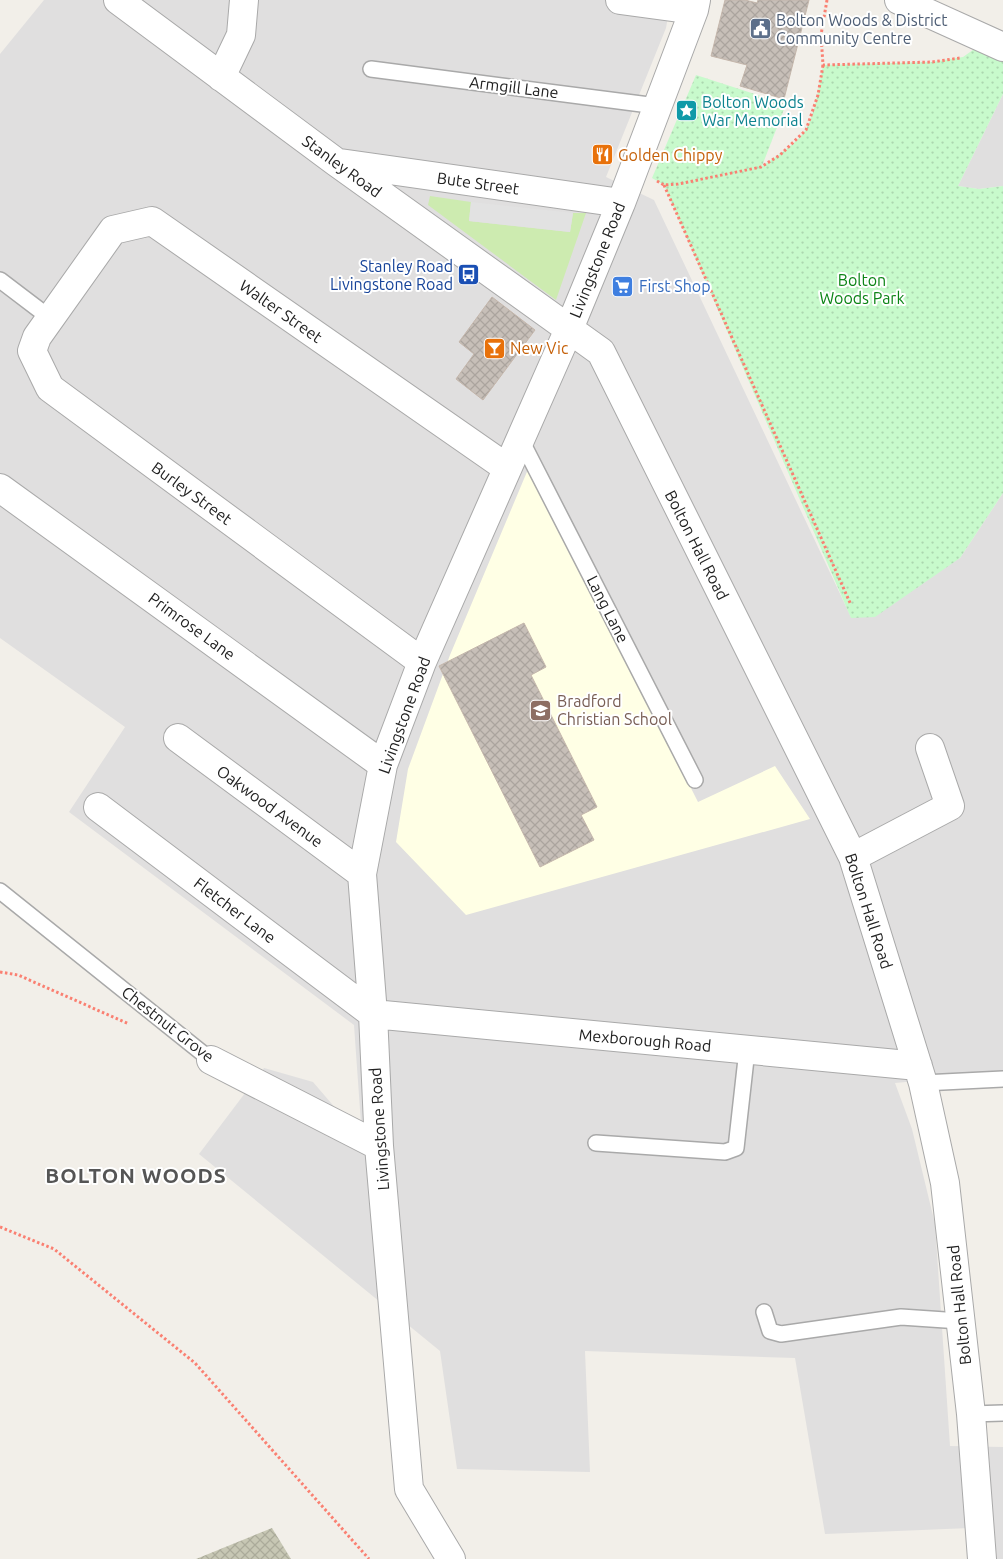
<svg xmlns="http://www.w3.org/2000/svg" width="1003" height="1559" font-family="Ubuntu,sans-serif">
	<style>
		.residential { fill: #e0dfdf }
		.education { fill: #ffffe5 }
		.construction { fill: url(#construction-cross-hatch) }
		.grass { fill: #cdebb0 }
		.park { fill: url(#park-dots) }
		.parking { fill: #e2e2e2 }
		.building { fill: url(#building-cross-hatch); stroke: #c4b6ab }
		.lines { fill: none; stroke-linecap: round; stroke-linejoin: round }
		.service-casing { stroke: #a9a9a9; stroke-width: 18 }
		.minor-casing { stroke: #a9a9a9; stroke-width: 30 }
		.tertiary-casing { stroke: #a9a9a9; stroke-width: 30 }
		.path { stroke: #fa8072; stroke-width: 3; stroke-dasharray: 2.5 2.5; stroke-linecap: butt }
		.service { stroke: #fff; stroke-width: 15 }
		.minor { stroke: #fff; stroke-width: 28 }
		.tertiary { stroke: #fff; stroke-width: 28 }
		.labels { text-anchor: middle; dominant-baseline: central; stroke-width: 4; stroke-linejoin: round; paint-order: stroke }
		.service-label { font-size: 16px; fill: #4e5e75; stroke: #fff; text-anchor: start }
		.street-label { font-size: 16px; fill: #222; stroke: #fff }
		.culture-label { font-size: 16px; fill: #0d838f; stroke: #fff; text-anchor: start }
		.food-label { font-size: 16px; fill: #c56008; stroke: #fff; text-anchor: start }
		.transit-label { font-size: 16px; fill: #164399; stroke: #fff; text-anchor: end }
		.park-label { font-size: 16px; fill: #0c8416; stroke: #fff }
		.shop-label { font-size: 16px; fill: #366cbe; stroke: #fff; text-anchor: start }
		.education-label { font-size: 16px; fill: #785e54; stroke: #fff; text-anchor: start }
		.district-label { font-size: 21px; font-weight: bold; letter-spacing: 1px; fill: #555; stroke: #fff }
	</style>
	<defs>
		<pattern id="construction-cross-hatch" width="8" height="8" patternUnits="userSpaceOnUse" patternTransform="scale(1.25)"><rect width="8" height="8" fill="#c7c7b4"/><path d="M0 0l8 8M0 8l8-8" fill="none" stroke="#abab9a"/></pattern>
		<pattern id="park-dots" width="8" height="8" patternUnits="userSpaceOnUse" patternTransform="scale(1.25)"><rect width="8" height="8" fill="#c8facc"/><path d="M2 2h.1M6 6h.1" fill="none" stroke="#acd6af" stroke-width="1.8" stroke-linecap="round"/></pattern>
		<pattern id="building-cross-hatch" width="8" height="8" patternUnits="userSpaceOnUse" patternTransform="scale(1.25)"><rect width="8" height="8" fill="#c7bfb8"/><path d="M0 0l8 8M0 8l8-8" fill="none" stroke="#aba49e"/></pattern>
	</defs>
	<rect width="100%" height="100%" fill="#f2efe9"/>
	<!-- residential -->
	<path class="residential" d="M 44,0 L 671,0 L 666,28 L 606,177 L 654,200 L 851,617 L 960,558 L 1003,493 L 1003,1073 L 895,1083 L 912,1129 L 935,1224 L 950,1446 L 1003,1447 L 1003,1559 L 997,1559 L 994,1527 L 825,1534 L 795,1358 L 585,1351 L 590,1472 L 457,1469 L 440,1351 L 199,1154 L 264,1068 L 313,1082 L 337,1110 L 361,1124 L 354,1025 L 69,812 L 125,727 L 0,638 L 0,54 Z
		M 1003,94 L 1003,186 L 979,189 L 958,186 Z"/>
	<!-- education -->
	<path class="education" d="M 529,467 L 698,802 L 775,766 L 810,819 L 466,915 L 396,842 L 408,769 L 450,655 Z"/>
	<!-- construction -->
	<path class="construction" d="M 272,1528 L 291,1559 L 196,1559 Z"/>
	<!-- grass -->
	<path class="grass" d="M 430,196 L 471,202 L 469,221 L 570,232 L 573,213 L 586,213 L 556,300 L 428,205 Z"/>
	<!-- park -->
	<path class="park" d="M 987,40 L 1003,47 L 1003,94 L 958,186 L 979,189 L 1003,186 L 1003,493 L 960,558 L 875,617 L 851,618 L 664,185 L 652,178 L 696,75 L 786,104 L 762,166 C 775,158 799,142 806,129 C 816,112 819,84 823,65 L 932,62 L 963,57 Z"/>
	<!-- parking -->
	<path class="parking" d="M 471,202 L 573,213 L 570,232 L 469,221 Z"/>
	<!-- building -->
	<path class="building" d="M 725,0 L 745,0 L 757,3 L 758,0 L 809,0 L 784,99 L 740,86 L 747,65 L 711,56 Z
		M 492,297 L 535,330 L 483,400 L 456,379 L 474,354 L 459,342 Z
		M 524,623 L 546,667 L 531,675 L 597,807 L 581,815 L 594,840 L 540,867 L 439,666 Z"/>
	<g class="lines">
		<defs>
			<path id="service" d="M 371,69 L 657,106
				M 0,280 L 50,318
				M 520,438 L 695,780
				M 0,891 L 211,1060
				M 923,1083 L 1003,1079
				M 596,1143 L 725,1152 L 736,1148 L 747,1050
				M 764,1312 L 770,1331 L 781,1334 L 901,1317 L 960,1321
				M 971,1414 L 1003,1413"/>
			<path id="minor" d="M 118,0 L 336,162 L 601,352 L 853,857 L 923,1083 L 945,1183 L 971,1414 L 982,1559
				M 620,0 L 694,10
				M 221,77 L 241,35 L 244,0
				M 340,163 L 621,203
				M 0,488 L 383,765
				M 422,662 L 50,388 L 32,351 L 37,337 L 113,230 L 152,221 L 507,468
				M 178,738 L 362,874
				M 98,807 L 373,1014 L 918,1066
				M 853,857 L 950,806 L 930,748
				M 211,1060 L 379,1146
				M 451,1559 L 409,1489 L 379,1146 L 373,1014 L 362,874 L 383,765 L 422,662 L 569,329 L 621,203 L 694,10 L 696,0"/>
			<path id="tertiary" d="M 899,0 L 1003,47"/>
		</defs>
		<!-- service casing -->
		<use href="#service" class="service-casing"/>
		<!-- minor casing -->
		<use href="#minor" class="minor-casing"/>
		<!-- tertiary casing -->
		<use href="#tertiary" class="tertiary-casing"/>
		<!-- path -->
		<path class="path" d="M 827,0 L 821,35 L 823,65 L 932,62 L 960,58
			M 657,181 L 664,185 L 678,184 L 761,167 L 780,155 L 806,130 L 818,95 L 823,65
			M 664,185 L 851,605
			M 0,972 L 18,975 L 129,1024
			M 0,1227 L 54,1249 L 195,1363 L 369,1559"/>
		<!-- service -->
		<use href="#service" class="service"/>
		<!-- minor -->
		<use href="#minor" class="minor"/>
		<!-- tertiary -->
		<use href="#tertiary" class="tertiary"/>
	</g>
	<!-- icons -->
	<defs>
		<symbol id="civic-square" viewBox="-11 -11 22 22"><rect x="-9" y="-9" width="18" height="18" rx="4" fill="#5c6f8a" stroke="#fff"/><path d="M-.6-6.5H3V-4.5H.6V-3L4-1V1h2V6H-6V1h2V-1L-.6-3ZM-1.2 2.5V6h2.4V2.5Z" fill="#fff"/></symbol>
		<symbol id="sight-square" viewBox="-11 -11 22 22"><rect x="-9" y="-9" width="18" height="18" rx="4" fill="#0f9aa8" stroke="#fff"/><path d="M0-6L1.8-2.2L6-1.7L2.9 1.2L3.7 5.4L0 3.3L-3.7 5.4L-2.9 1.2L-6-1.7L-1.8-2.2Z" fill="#fff"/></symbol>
		<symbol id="restaurant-square" viewBox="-11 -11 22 22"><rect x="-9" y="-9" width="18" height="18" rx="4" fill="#e8710a" stroke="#fff"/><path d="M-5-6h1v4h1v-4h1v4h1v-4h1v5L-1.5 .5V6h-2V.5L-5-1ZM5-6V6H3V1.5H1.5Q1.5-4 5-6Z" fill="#fff"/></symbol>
		<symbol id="bus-square" viewBox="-11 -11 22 22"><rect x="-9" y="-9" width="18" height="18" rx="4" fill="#1a4fb4" stroke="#fff"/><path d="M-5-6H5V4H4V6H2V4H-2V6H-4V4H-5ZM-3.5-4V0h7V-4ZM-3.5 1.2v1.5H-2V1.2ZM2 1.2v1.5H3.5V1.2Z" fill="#fff"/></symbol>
		<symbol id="supermarket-square" viewBox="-11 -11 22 22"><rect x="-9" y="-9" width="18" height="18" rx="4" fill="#3f7fe0" stroke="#fff"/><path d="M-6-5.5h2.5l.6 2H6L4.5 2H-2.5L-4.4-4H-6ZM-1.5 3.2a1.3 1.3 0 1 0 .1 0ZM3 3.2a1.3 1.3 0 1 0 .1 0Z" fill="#fff"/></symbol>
		<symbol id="bar-square" viewBox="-11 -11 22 22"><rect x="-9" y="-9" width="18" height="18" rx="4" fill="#e8710a" stroke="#fff"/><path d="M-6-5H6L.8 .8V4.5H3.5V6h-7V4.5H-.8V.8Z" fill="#fff"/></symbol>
		<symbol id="school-square" viewBox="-11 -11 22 22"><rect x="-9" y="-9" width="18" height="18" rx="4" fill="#8d6e63" stroke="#fff"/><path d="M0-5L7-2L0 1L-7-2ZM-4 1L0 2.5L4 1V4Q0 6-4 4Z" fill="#fff"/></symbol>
	</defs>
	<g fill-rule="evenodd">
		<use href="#civic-square" x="748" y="16" width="25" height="25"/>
		<use href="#sight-square" x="674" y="98" width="25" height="25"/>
		<use href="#restaurant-square" x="590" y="142" width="25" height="25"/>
		<use href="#bus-square" x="456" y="262" width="25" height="25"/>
		<use href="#supermarket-square" x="610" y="274" width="25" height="25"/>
		<use href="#bar-square" x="482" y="336" width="25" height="25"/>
		<use href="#school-square" x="528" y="698" width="25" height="25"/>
	</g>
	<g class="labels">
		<!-- service labels -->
		<g class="service-label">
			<text x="776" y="20">Bolton Woods &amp; District<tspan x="776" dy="18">Community Centre</tspan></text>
		</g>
		<!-- street labels -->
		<g class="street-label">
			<text transform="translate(514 87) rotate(7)">Armgill Lane</text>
			<text transform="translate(342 166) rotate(36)">Stanley Road</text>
			<text transform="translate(478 183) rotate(8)">Bute Street</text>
			<text transform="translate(597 260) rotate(-68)">Livingstone Road</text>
			<text transform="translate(281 311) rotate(35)">Walter Street</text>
			<text transform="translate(192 493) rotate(36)">Burley Street</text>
			<text transform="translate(697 545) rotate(63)">Bolton Hall Road</text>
			<text transform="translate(608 609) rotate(63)">Lang Lane</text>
			<text transform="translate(192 626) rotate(36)">Primrose Lane</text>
			<text transform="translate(404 715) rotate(-70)">Livingstone Road</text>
			<text transform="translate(270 806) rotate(36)">Oakwood Avenue</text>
			<text transform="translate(235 910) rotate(37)">Fletcher Lane</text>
			<text transform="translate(869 911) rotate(72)">Bolton Hall Road</text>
			<text transform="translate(168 1024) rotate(38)">Chestnut Grove</text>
			<text transform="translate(645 1040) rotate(5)">Mexborough Road</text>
			<text transform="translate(379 1129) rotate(-94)">Livingstone Road</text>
			<text transform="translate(959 1305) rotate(-96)">Bolton Hall Road</text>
		</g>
		<!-- culture labels -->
		<g class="culture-label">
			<text x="702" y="102">Bolton Woods<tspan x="702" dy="18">War Memorial</tspan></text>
		</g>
		<!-- food labels -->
		<g class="food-label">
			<text x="618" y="155">Golden Chippy</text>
			<text x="510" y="348">New Vic</text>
		</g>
		<!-- transit labels -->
		<g class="transit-label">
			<text x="453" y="266">Stanley Road<tspan x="453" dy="18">Livingstone Road</tspan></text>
		</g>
		<!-- park labels -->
		<g class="park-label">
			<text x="862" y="280">Bolton<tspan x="862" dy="18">Woods Park</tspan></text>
		</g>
		<!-- shop labels -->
		<g class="shop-label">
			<text x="639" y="286">First Shop</text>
		</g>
		<!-- education labels -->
		<g class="education-label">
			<text x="557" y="701">Bradford<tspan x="557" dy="18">Christian School</tspan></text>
		</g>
		<!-- district labels -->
		<g class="district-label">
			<text x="136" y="1175">BOLTON WOODS</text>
		</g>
	</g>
</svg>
